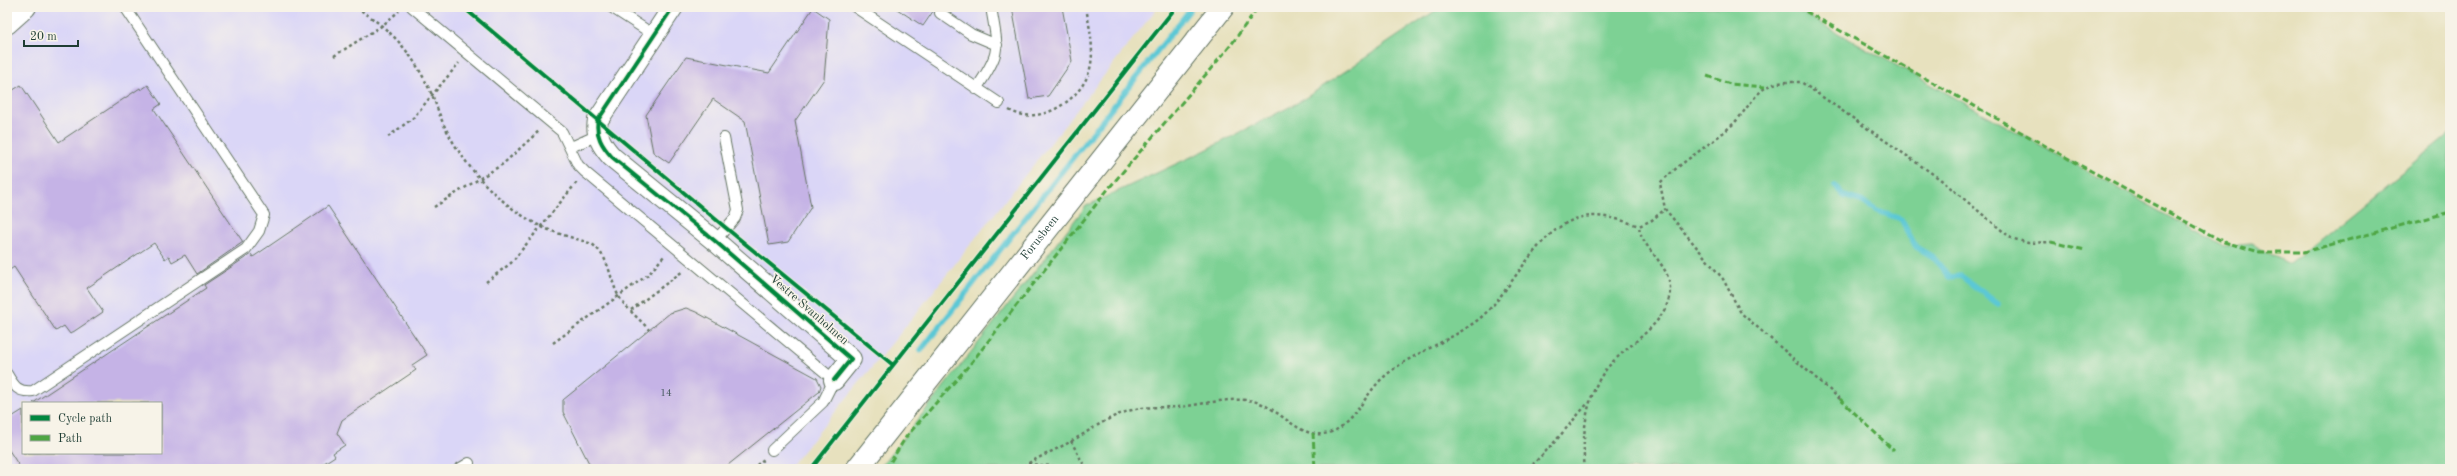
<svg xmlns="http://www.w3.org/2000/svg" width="2457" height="476" font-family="'Old Standard TT',serif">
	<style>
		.built { fill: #dad6f7; fill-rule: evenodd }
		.green { fill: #7dd194; stroke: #4e8764 }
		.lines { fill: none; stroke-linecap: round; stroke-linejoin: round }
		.stream { stroke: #5cc8d5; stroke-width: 5.5 }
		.building { fill: #c5b3e6 }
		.service-casing { stroke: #657664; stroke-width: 12 }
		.minor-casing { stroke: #657664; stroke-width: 22 }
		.secondary-casing { stroke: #657664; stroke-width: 24 }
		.path { stroke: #657664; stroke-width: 2.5; stroke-dasharray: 3 3; stroke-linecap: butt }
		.service { stroke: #fff; stroke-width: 10 }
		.minor { stroke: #fff; stroke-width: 20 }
		.secondary { stroke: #fff; stroke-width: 22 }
		.quiet { stroke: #4fa644; stroke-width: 3; stroke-dasharray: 6 3; stroke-linecap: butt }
		.cycleway-casing { stroke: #f7f3e8; stroke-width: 6 }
		.cycleway { stroke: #00873e; stroke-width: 4 }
		.labels { text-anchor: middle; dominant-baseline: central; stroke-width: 3; stroke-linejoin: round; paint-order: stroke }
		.number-label { font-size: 10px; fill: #485a60 }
		.street-label { font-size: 12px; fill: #1f3d34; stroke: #f7f3e8 }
	</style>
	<rect width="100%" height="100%" fill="#f7f3e8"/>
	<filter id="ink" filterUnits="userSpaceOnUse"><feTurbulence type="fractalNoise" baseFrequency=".025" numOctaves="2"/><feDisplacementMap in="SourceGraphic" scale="8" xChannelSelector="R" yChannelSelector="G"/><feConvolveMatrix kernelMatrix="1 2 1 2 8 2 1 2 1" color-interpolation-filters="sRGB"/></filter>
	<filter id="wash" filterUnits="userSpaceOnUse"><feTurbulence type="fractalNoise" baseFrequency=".012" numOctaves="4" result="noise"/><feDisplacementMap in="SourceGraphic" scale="16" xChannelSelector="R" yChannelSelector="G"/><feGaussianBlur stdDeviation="0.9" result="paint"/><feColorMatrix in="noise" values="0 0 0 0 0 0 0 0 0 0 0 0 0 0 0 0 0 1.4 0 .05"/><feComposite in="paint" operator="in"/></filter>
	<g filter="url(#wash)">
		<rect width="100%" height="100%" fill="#e7e1be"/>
		<!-- built -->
		<path class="built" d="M 7,7 L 1158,7 L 902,331 L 788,469 L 7,469 ZM 23,403 L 161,403 L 161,453 L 23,453 Z"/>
		<!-- green -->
		<path class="green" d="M 1446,7 L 1791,7 L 2223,246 L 2252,244 L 2289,264 L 2450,133 L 2450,469 L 879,469 L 1086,206 L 1206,150 L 1301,101 L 1438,9 Z"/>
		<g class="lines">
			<!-- stream -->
			<path class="stream" d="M 1835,186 L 1844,196 L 1861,201 L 1877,211 L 1901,219 L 1916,247 L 1933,257 L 1949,277 L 1961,276 L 1998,304
				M 921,350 L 1192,7"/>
		</g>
		<g id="blocks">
			<!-- building -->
			<path class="building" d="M 894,7 L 936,7 L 923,26 Z
				M 1012,7 L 1062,7 L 1072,61 L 1048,96 L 1029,99 Z
				M 813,8 L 829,19 L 824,79 L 795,121 L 811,207 L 788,242 L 769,245 L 745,121 L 713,99 L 669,163 L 653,152 L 646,115 L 686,57 L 769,73 Z
				M 21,85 L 59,142 L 140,88 L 141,90 L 148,85 L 161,104 L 154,109 L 243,242 L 197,274 L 185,255 L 172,262 L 169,256 L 165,259 L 154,243 L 87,288 L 103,312 L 70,334 L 64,326 L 56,331 L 14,267 L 7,272 L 7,94 Z
				M 328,206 L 427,355 L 412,365 L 416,370 L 342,420 L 337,433 L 345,445 L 333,453 L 335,456 L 315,469 L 21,469 L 7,447 L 7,420 L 23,410 L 23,453 L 161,453 L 161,403 L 33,403 L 206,288 L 204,285 L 251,254 L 253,257 Z
				M 686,308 L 696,312 L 817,378 L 821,386 L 819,392 L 723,469 L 592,469 L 563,412 L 563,400 L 670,313 Z"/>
		</g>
	</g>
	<g filter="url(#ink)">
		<use href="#blocks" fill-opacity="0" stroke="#657664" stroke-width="1"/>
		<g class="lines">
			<defs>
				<path id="service" d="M 412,7 L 562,132 L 578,165 L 585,172 L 834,380 L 823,402 L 772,450
					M 611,7 L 654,35
					M 855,7 L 999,103
					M 940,13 L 971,34 L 997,45
					M 976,89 C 1002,51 998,50 991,7
					M 571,147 L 598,135
					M 715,241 L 735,218 L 738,210 L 724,138
					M 7,374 C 14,386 18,393 33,391 L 246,249 L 259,231 L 264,215 L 125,7
					M 459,469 L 469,463"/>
				<path id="minor" d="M 673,7 L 598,120 C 595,135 602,146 612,157 L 715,241 L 851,359 L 834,380
					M 7,24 L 26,7"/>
				<g id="secondary">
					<path id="s1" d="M 857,469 L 1223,7"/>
				</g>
			</defs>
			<!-- service casing -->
			<use href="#service" class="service-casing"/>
			<!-- minor casing -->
			<use href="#minor" class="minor-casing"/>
			<!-- secondary casing -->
			<use href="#secondary" class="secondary-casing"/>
			<!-- path -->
			<path class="path" d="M 356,7 C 394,32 413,53 432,95 C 437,106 440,118 446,129 C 466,169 500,205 540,226 C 556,234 575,238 592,244 C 610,258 609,277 618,295 C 625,308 640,319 649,330
				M 334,56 L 383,25 L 399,11
				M 1009,110 C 1040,128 1086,98 1091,64 C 1094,45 1089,26 1086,7
				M 388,137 L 413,118 L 459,63
				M 434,207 L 503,164 L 540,130
				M 486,282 L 511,263 L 577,182
				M 631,310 L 683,271
				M 553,343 L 649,274 L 664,256
				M 1840,399 L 1741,313 L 1723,279 L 1665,209 L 1660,183 C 1682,161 1709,146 1732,125 C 1744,114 1752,97 1765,88 C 1775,81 1790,82 1801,82 L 1940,179 L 2011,238 L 2028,243 L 2051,242
				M 1071,441 L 1086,469
				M 1028,464 L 1085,469
				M 752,469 L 764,459
				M 1018,469 C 1035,459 1053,451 1070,442 C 1091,430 1109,416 1132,410 C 1149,405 1170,409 1187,406 C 1208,403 1233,397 1253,401 C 1282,407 1302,447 1336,430 C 1358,417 1366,392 1385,376 C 1411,353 1450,342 1479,319 C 1515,290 1541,216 1593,216 C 1609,216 1624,221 1639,226
				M 1528,469 L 1552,445 L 1588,403
				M 1585,469 C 1581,437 1586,391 1609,366 C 1629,343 1669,323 1670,290 C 1671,264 1641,249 1639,226 L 1652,220 L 1665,209"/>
			<!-- service -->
			<use href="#service" class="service"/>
			<!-- minor -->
			<use href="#minor" class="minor"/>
			<!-- secondary -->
			<use href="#secondary" class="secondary"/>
			<!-- quiet -->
			<path class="quiet" d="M 1798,7 L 2076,163 L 2224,242 L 2260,252 L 2304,252 L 2450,212
				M 1707,76 L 1730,84 L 1765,87
				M 2051,242 L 2085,250
				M 1840,399 L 1894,451
				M 1313,433 L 1315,469
				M 886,469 L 906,437 L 971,363 L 1109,188 L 1231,45 L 1258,7"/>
			<defs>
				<path id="cycleway" d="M 463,7 L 726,228 L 893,365
					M 673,7 L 598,120 C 595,135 602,146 612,157 L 715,241 L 851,359 L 834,380
					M 811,469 L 1176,7"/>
			</defs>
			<!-- cycleway casing -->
			<use href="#cycleway" class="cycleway-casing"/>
			<!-- cycleway -->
			<use href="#cycleway" class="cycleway"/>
		</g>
	</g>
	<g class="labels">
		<!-- number labels -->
		<g class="number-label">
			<text x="666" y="393">14</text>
		</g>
		<!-- street labels -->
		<g class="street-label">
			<text stroke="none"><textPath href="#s1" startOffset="295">Forusbeen</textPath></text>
			<text transform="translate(809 310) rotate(41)">Vestre Svanholmen</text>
		</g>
	</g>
	<!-- margin -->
	<rect width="2457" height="476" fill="none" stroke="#f7f3e8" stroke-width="24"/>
	<!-- legend -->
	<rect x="22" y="402" width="140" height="52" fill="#f7f3e8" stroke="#a1aaa0"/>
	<rect x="30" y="415" width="20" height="6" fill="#00873e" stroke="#a1aaa0"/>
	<text x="58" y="422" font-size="12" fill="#1f3d34">Cycle path</text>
	<rect x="30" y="435" width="20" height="6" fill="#4fa644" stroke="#a1aaa0"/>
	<text x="58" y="442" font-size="12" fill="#1f3d34">Path</text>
	<!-- scale -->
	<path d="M24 40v6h54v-6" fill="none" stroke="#1f3d34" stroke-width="2"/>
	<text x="30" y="40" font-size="12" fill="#1f3d34" stroke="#f7f3e8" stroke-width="3" paint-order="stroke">20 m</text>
</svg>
